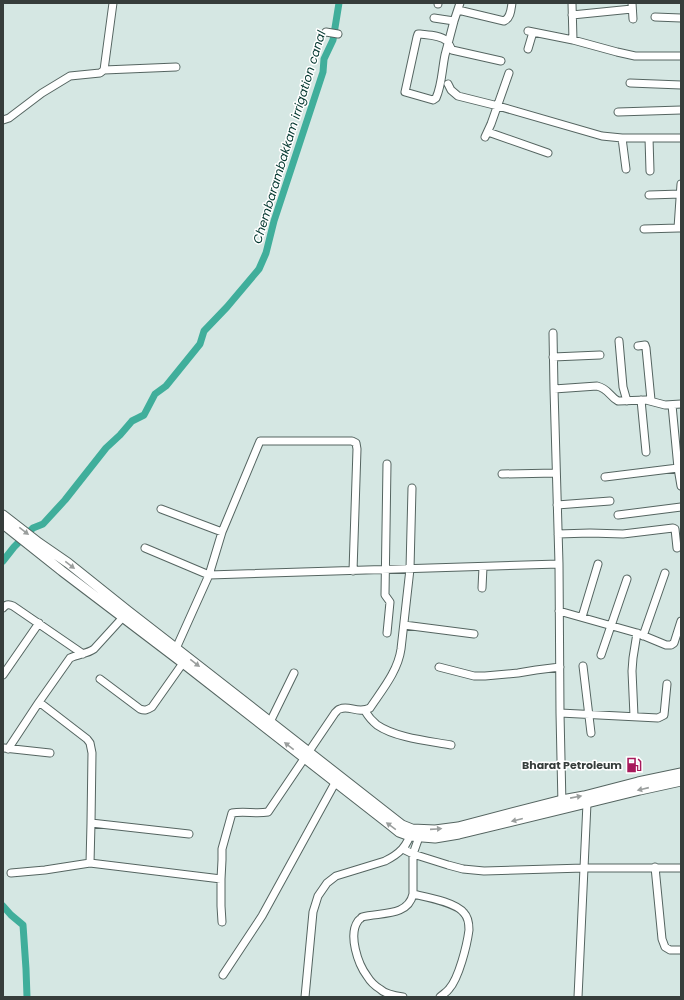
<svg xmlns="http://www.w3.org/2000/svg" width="684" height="1000" font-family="Poppins,sans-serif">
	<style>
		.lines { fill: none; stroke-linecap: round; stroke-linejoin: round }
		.canal { stroke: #40ae9b; stroke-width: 7 }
		.minor-casing { stroke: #556561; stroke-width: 9 }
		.major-casing { stroke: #556561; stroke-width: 11 }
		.minor { stroke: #fff; stroke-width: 7 }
		.major { stroke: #fff; stroke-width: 9 }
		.oneway { fill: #9a9e9d }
		.labels { text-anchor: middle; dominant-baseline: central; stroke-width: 3; stroke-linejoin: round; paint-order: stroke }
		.poi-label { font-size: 11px; font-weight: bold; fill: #363d3b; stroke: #fff; text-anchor: end }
		.water-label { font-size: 12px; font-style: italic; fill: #01352d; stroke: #fff }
	</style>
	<rect width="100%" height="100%" fill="#d5e7e3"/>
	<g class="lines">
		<!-- canal -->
		<path class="canal" d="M 3,561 L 14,547 L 33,528 L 43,524 L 65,500 L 106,448 L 120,435 L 132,421 L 144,415 L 155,394 L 166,386 L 200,344 L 204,331 L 227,307 L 259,269 L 266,253 L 274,221 L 323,72 L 324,59 L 333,40 L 339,3
			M 3,906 L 11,915 L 23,925 L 26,969 L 27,997"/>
		<defs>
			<path id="minor" d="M 438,3 L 438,4
				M 572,3 L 573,40
				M 632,3 L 633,19
				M 458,10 L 504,21 C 511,18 511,9 512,3
				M 572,15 L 632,9
				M 655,17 L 681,18
				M 434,18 L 454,21 L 460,3
				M 454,21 C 451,32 448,44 445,55 C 442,69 442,85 436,98 L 433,100 L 405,92 L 417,37 L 418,34 L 420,34 C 429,35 440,35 447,41 C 449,43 450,47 452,50 L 501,61
				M 528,31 L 573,40 L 617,52 L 635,56 L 681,56
				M 326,32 L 338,34
				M 528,49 L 533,32
				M 104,70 L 113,3
				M 630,83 L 681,85
				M 448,84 L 451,90 L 458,96 L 498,106 L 602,136 L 622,138 L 681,138
				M 618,112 L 681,110
				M 3,120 L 9,118 L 42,93 L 70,76 L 100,73 L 104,70 L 176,67
				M 488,132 L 548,153
				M 485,137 L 491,124 L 509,73
				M 622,138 L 626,169
				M 649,138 L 650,171
				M 681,184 L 678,228 L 681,228
				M 649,195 L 681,194
				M 644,229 L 678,228
				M 553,333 L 554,389 L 559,564 L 560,713 L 562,805
				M 619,341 L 623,387 L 627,401
				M 638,346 L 645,345 L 646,348 L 651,400
				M 553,357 L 600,355
				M 554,389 L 597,386 C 609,389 609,396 618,401 L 646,400 L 665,405 L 681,404
				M 641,400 L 646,452
				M 678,468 L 681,486
				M 502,474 L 556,473
				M 605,477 L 678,468 L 672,405
				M 557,505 L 610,501
				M 161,509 L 222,532
				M 618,515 L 681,507
				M 558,534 L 590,533 L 623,534 L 673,528 L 675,529 L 677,548
				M 145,548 L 209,575 L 222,532 L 260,441 L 352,441 L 356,443 L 357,449 L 353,571
				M 482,588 L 483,567
				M 3,608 C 6,604 9,604 13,606 L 83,654
				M 559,611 L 637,633 L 666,645 L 671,645 L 674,643 L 681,621
				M 125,615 L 94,649 C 87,654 78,654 70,658 L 39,702 L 87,739 L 90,743 L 92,753 L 91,823 L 90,863 L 221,879 L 222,860 L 222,849 L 232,813 C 244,811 256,814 268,812 L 335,713 C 337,711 338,709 340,709 C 349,705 358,714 370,708 C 382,690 398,671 401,649 L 410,569 L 412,488
				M 582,617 L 598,564
				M 404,625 L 474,634
				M 387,633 L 390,602 L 385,595 L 387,464
				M 643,636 L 665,573
				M 174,653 L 209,575 L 559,564
				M 601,655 L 627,579
				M 583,666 L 591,733
				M 439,667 L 474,676 L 485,676 L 518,673 L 536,670 L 560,667
				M 3,675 L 39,623
				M 100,679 L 140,709 C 145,711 147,710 152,707 L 183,663
				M 365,711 C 368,716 372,721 377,725 C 396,738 429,741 451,745
				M 560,713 L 658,718 L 664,715 L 667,684
				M 634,716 L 632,671 L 633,658 L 637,633
				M 270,722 L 294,673
				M 4,748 L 50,753
				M 8,749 L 39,702
				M 91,823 L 189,834
				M 403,849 L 413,854 L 448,865 L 463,869 L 484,871 L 584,868 L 681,868
				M 655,867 L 662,939 L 665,947 L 670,950 L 681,950
				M 11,873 L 45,870 L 90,863
				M 221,879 L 221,906 L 222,922
				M 413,894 C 426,897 456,902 464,913 C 468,917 469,925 469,930 C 467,945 459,978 449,989 C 447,992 443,994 440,997
				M 223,975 L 262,916 L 335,783 L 338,779
				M 305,997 L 313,912 L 318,896 L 327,883 L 336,876 L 385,861 C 399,854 408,846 411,831
				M 403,997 C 396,996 385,994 380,989 C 375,986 370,981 367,976 C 358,964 348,935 358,921 C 358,920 362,918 362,917 C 380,912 408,917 413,894 L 413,854 L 419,837 L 419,833
				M 578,997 L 584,868 L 587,803"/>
			<path id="major" d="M 3,515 L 39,543 L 68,563 L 128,611 L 177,649 L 393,818 L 402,825 L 412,829 L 435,830 L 458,827 L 562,800 L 584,796 L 638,782 L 681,773
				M 3,524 L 62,571 L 183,663 L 389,824 L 399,832 L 410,836 L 435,838 L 459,834 L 587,803 L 640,790 L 681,781"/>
		</defs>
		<!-- minor casing -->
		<use href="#minor" class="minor-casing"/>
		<!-- major casing -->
		<use href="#major" class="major-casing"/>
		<!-- minor -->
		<use href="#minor" class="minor"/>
		<!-- major -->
		<use href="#major" class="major"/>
	</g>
	<!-- one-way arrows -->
	<defs><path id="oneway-solid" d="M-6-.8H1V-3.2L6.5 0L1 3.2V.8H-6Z"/></defs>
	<g class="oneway">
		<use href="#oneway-solid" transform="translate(24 531) rotate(38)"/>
		<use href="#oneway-solid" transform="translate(70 565) rotate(38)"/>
		<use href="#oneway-solid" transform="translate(195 663) rotate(38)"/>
		<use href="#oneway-solid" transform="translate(289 746) rotate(-142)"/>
		<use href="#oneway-solid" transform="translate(643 789) rotate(167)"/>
		<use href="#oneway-solid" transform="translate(576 797) rotate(-11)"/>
		<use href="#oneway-solid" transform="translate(517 820) rotate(166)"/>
		<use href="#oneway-solid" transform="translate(391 826) rotate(-144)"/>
		<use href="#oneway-solid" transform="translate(436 829) rotate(-4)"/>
	</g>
	<!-- icons -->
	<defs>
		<symbol id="fuel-bare" viewBox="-9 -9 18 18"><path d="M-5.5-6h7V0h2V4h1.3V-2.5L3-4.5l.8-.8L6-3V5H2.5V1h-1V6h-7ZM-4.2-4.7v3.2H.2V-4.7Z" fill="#a6185a" stroke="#fff" stroke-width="2.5" paint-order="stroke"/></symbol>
	</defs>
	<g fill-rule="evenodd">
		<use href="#fuel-bare" x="623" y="754" width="22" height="22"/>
	</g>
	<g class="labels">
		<!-- poi labels -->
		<g class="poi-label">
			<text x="622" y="765">Bharat Petroleum</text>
		</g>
		<!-- water labels -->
		<g class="water-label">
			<text transform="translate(289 137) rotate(-73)">Chembarambakkam irrigation canal</text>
		</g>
	</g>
	<!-- border -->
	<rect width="684" height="1000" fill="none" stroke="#363d3b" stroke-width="8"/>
</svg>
